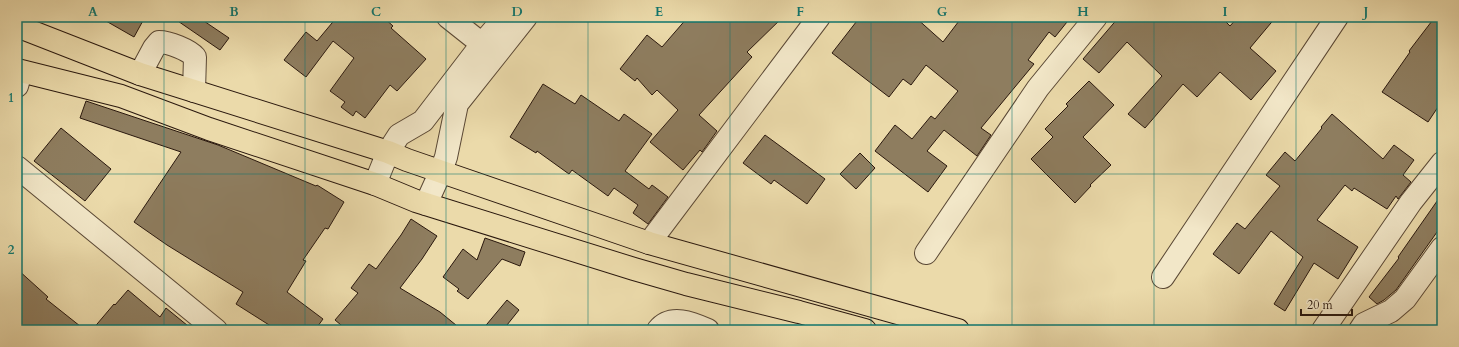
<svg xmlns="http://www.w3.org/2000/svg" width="1459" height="347" font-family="Cardo,serif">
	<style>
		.building { fill: #8e7d5f; stroke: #2a180e }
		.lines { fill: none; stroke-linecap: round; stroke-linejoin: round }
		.minor-casing { stroke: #5a4835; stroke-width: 24 }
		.major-casing { stroke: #2a180e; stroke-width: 24 }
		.minor { stroke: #f2e7c8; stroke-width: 22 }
		.major { stroke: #ebdaaa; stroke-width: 22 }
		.grid { fill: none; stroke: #0f766e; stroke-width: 1; stroke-opacity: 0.55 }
		.neatline { fill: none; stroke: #0f766e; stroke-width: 1.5 }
		.grid-label { font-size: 13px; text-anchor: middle; font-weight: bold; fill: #0f766e }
	</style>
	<rect width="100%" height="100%" fill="#ebdaaa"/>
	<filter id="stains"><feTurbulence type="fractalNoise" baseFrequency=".005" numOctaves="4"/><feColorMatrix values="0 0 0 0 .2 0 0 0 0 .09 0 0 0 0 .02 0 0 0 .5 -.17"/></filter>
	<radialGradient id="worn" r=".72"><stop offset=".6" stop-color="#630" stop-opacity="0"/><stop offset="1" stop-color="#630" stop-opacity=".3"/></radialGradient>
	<!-- building -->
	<path class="building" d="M 99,17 L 145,17 L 134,37 Z
		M 172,17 L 198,17 L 229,38 L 220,50 Z
		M 337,17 L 383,17 L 393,26 L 391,28 L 426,59 L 397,91 L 390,85 L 365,118 L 356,111 L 353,116 L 341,107 L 345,102 L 330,91 L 354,58 L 333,41 L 306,77 L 284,60 L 306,32 L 317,41 Z
		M 688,17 L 783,17 L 747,52 L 752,57 L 699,115 L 717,131 L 702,152 L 700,150 L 683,170 L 650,142 L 678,110 L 657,90 L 652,95 L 637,78 L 635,81 L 620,69 L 647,35 L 662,47 Z
		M 860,17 L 915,17 L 943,42 L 962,17 L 1071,17 L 1055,37 L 1049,32 L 1028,60 L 1034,64 L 981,128 L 991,135 L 977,156 L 944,130 L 927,151 L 947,166 L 928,192 L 875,151 L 895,125 L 912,139 L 931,116 L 935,119 L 958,91 L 926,65 L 911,85 L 903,79 L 889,97 L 832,53 Z
		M 1119,17 L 1221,17 L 1230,26 L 1238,17 L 1276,17 L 1250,48 L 1276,71 L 1251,100 L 1220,72 L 1197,97 L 1183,84 L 1145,128 L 1128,114 L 1162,76 L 1127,42 L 1099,73 L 1083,59 Z
		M 1435,17 L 1442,17 L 1442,101 L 1428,122 L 1382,92 L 1410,52 L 1409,51 Z
		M 1089,81 L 1114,105 L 1083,137 L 1111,165 L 1090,185 L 1091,186 L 1075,203 L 1031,159 L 1053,137 L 1045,129 L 1068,106 L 1066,104 Z
		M 543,84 L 575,104 L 581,95 L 619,121 L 624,114 L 652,134 L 625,171 L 649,189 L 652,185 L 668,197 L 648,224 L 633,213 L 638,205 L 614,188 L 608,196 L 572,170 L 569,174 L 537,151 L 536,153 L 510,137 Z
		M 86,101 L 218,145 L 316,186 L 317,185 L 344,202 L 328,229 L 325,228 L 303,260 L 306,261 L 287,292 L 323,319 L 315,330 L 277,330 L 236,304 L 243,292 L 167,245 L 134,222 L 181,152 L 80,118 Z
		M 1332,114 L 1383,159 L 1394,145 L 1414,160 L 1403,175 L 1411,182 L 1398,199 L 1396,196 L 1387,209 L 1354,188 L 1352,191 L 1345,185 L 1317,220 L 1358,247 L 1338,279 L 1314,263 L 1285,311 L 1274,304 L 1303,257 L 1271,231 L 1239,274 L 1213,254 L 1237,223 L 1245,229 L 1280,186 L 1266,175 L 1285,152 L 1295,161 L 1322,128 L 1321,127 Z
		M 61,128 L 111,169 L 85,201 L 34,161 Z
		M 765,135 L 825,179 L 807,204 L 774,180 L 771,184 L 743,163 Z
		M 860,153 L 875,168 L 856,189 L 840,174 Z
		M 1442,194 L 1442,225 L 1396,290 L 1384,300 L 1377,304 L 1369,297 L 1399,258 L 1398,257 Z
		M 411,219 L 437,236 L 422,259 L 400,288 L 440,312 L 462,330 L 347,330 L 335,320 L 358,293 L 351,288 L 369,264 L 376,269 L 401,235 Z
		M 485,238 L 525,252 L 520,266 L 502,259 L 468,299 L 457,291 L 459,289 L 443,277 L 463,249 L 477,260 Z
		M 17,269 L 48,297 L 46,299 L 85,330 L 17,330 Z
		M 128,290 L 160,317 L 166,308 L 193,330 L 92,330 L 114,304 L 115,305 Z
		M 507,300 L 519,310 L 503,330 L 482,330 Z"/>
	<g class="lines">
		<defs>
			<path id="minor" d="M 448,17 L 482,44
				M 140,74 L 154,48 L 159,42 C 169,42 189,50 195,57 L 194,91
				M 17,86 L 21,72
				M 17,167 L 216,330
				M 375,184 L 388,152 L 399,135 L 423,121 L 482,44 L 505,17
				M 426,204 L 441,171 L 446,157 L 457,104 L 526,17
				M 649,243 L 819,17
				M 926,253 L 1038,88 L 1096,17
				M 1163,277 L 1337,17
				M 658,330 C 671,314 692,323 708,330
				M 1323,330 L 1411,202 L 1442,163
				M 1360,330 L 1364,324 L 1391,311 L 1405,299 L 1442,248"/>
			<path id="major" d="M 17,26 L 140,74 L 388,152 L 407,160 L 649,243 L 958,330
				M 17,70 L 121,96 L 209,129 L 375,184 L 416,201 L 634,269 L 686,284 L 799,312 L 865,330"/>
		</defs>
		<!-- minor casing -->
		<use href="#minor" class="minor-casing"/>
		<!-- major casing -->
		<use href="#major" class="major-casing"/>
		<!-- minor -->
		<use href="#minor" class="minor"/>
		<!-- major -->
		<use href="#major" class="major"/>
	</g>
	<!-- grid -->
	<path class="grid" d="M 164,17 L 164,330M 305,17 L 305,330M 446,17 L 446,330M 588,17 L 588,330M 730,17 L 730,330M 871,17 L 871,330M 1012,17 L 1012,330M 1154,17 L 1154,330M 1296,17 L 1296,330M 17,174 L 1442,174"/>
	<!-- margin -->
	<rect width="1459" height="347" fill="none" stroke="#ebdaaa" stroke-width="44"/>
	<!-- scale -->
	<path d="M1301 309v6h51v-6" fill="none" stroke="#2a180e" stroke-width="2"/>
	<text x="1307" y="309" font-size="12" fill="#2a180e" stroke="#f2e7c8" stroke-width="3" paint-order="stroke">20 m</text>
	<rect x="22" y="22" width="1415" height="303" class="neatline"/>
	<g class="grid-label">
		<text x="93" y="16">A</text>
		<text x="234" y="16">B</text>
		<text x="376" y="16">C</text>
		<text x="517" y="16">D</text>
		<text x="659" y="16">E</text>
		<text x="800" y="16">F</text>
		<text x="942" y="16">G</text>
		<text x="1083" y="16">H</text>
		<text x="1225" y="16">I</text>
		<text x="1366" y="16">J</text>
		<text x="11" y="102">1</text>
		<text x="11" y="254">2</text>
	</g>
	<rect width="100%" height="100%" filter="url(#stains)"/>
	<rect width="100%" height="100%" fill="url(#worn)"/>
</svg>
